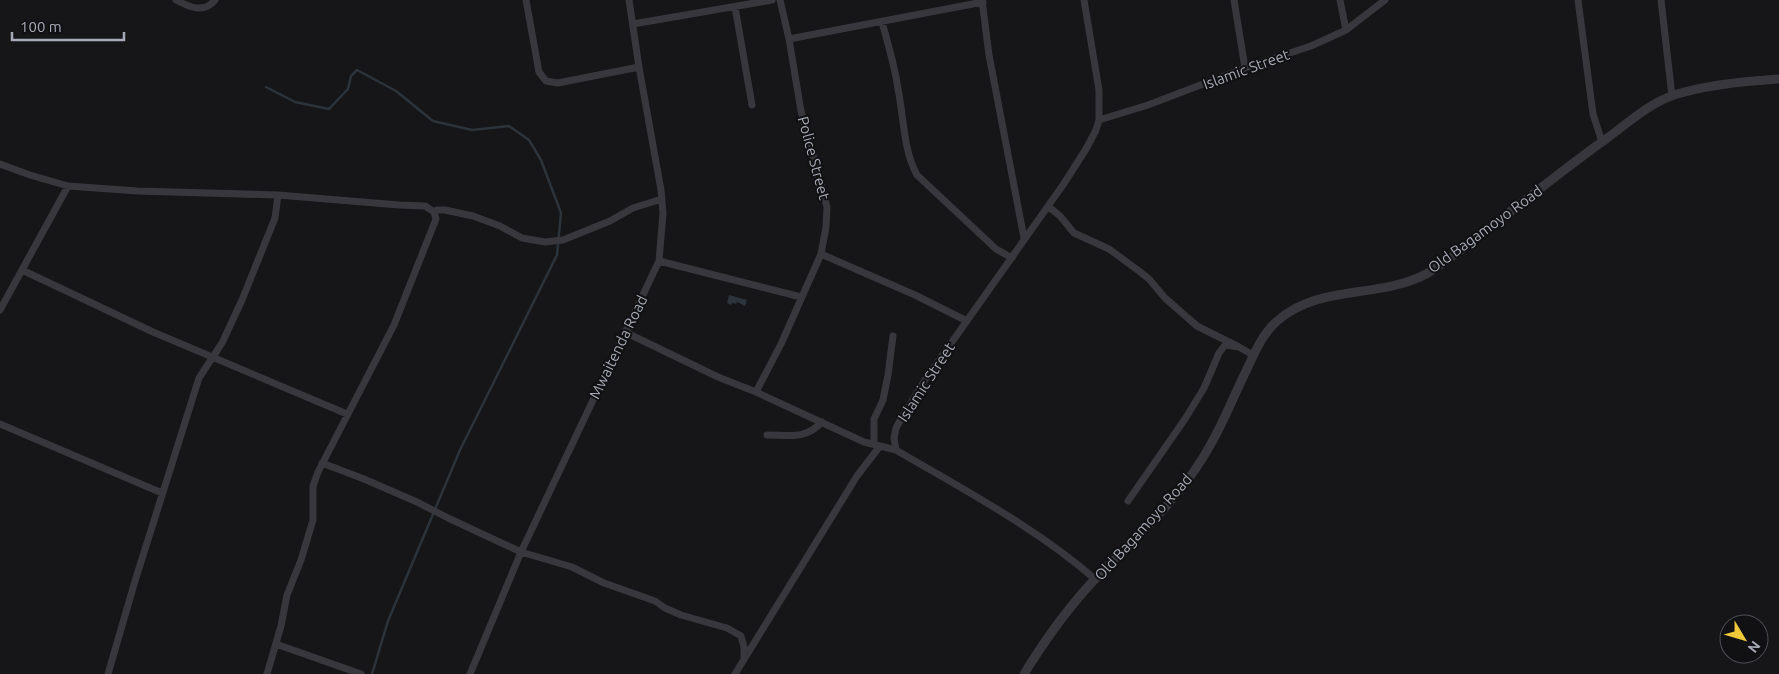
<svg xmlns="http://www.w3.org/2000/svg" width="1779" height="674" font-family="Ubuntu,sans-serif">
	<style>
		.water { fill: #2c333b }
		.lines { fill: none; stroke-linecap: round; stroke-linejoin: round }
		.stream { stroke: #2c333b; stroke-width: 2.5 }
		.minor { stroke: #37373d; stroke-width: 7 }
		.tertiary { stroke: #37373d; stroke-width: 9 }
		.labels { text-anchor: middle; dominant-baseline: central; stroke-width: 4; stroke-linejoin: round; paint-order: stroke }
		.street-label { font-size: 15px; fill: #a8abb7; stroke: #111113 }
	</style>
	<rect width="100%" height="100%" fill="#161618"/>
	<!-- water -->
	<path class="water" d="M 729,295 L 747,300 L 745,306 L 737,302 L 736,304 L 732,303 L 731,305 L 727,303 Z"/>
	<g class="lines">
		<!-- stream -->
		<path class="stream" d="M 266,87 L 295,102 L 329,109 L 348,89 L 351,76 L 357,70 L 396,91 L 433,121 L 472,130 L 509,126 L 529,140 L 541,160 L 561,213 L 557,255 L 460,450 L 388,621 L 372,674"/>
		<!-- minor -->
		<path class="minor" d="M 176,0 C 189,7 204,14 215,0
			M 526,0 L 539,72 L 546,81 L 558,83 L 639,67
			M 982,0 L 989,55 L 1024,238
			M 1084,0 L 1099,90 L 1099,120
			M 1234,0 L 1245,68
			M 1340,0 L 1346,30
			M 1578,0 L 1593,114 L 1602,142
			M 1661,0 L 1672,96
			M 735,7 L 752,105
			M 882,22 C 888,44 895,67 898,89 C 904,118 903,149 917,175 L 996,249 L 1012,258
			M 633,24 L 772,0
			M 789,39 L 983,2
			M 0,164 L 30,175 L 68,186 L 137,191 L 278,195 L 399,205 L 425,206 L 434,212 L 436,219 L 394,325 L 318,472 L 313,486 L 313,520 L 301,560 L 287,595 L 281,626 L 267,674
			M 1049,207 L 1060,216 L 1074,233 L 1109,249 L 1139,271 L 1149,279 L 1165,298 L 1197,326 L 1239,347
			M 434,212 L 437,210 L 445,210 L 473,216 L 500,226 L 522,238 L 545,242 L 563,240 L 610,221 L 633,208 L 662,199
			M 821,254 L 915,295 L 967,321
			M 659,261 L 801,297
			M 22,270 L 153,332 L 347,414
			M 0,310 L 68,186
			M 626,330 L 631,335 L 718,377 L 756,392 L 864,442 L 896,450
			M 756,392 L 781,344 L 821,254 L 826,227 L 827,207 L 801,111 L 789,39 L 780,0
			M 0,424 L 162,493
			M 767,435 C 790,435 805,440 822,422
			M 874,444 L 874,419 L 883,400 L 888,375 L 893,336
			M 322,463 L 364,479 L 417,502 L 448,518 L 521,552 L 572,567 L 604,583 L 655,601 L 665,608 L 681,615 L 727,628 L 741,636 L 744,647 L 744,659
			M 1128,501 L 1185,419 L 1204,388 L 1219,353 L 1225,345 L 1239,347 L 1253,355
			M 1095,579 C 1035,527 964,490 896,450 L 894,438 L 896,428 L 902,417 L 925,380 L 1063,185 L 1086,149 L 1096,130 L 1099,120 L 1148,105 L 1245,68 L 1311,46 L 1346,30 L 1385,0
			M 276,644 L 361,674
			M 108,674 L 135,581 L 199,378 L 222,343 L 242,300 L 275,218 L 278,195
			M 470,674 L 521,552 L 659,261 L 663,213 L 661,190 L 639,67 L 629,0
			M 735,674 L 857,476 L 880,446"/>
		<!-- tertiary -->
		<path class="tertiary" d="M 1024,674 C 1045,640 1069,606 1097,577 C 1138,535 1184,495 1212,442 C 1225,419 1235,393 1247,369 C 1255,352 1262,335 1276,322 C 1319,283 1379,300 1428,273 C 1451,259 1472,241 1493,225 C 1531,196 1568,166 1606,139 C 1628,123 1648,104 1674,95 C 1706,85 1746,81 1779,79"/>
	</g>
	<g class="labels">
		<!-- street labels -->
		<g class="street-label">
			<text transform="translate(1246 69) rotate(-20)">Islamic Street</text>
			<text transform="translate(814 158) rotate(75)">Police Street</text>
			<text transform="translate(1485 229) rotate(-36)">Old Bagamoyo Road</text>
			<text transform="translate(618 347) rotate(-64)">Mwaitenda Road</text>
			<text transform="translate(926 382) rotate(-57)">Islamic Street</text>
			<text transform="translate(1143 527) rotate(-48)">Old Bagamoyo Road</text>
		</g>
	</g>
	<!-- north arrow -->
	<g transform="translate(1744 639) rotate(128)"><circle r="24" fill="#111113" stroke="#4d4f55"/>
	<path d="M0-4L9 19L0 12L-9 19Z" fill="#edc839"/>
	<text y="-8" font-size="14" font-weight="bold" text-anchor="middle" fill="#a8abb7">N</text>
	</g>
	<!-- scale -->
	<path d="M12 32v8h112v-8" fill="none" stroke="#a8abb7" stroke-width="2.5"/>
	<text x="20" y="32" font-size="15" fill="#a8abb7" stroke="#111113" stroke-width="4" paint-order="stroke">100 m</text>
</svg>
